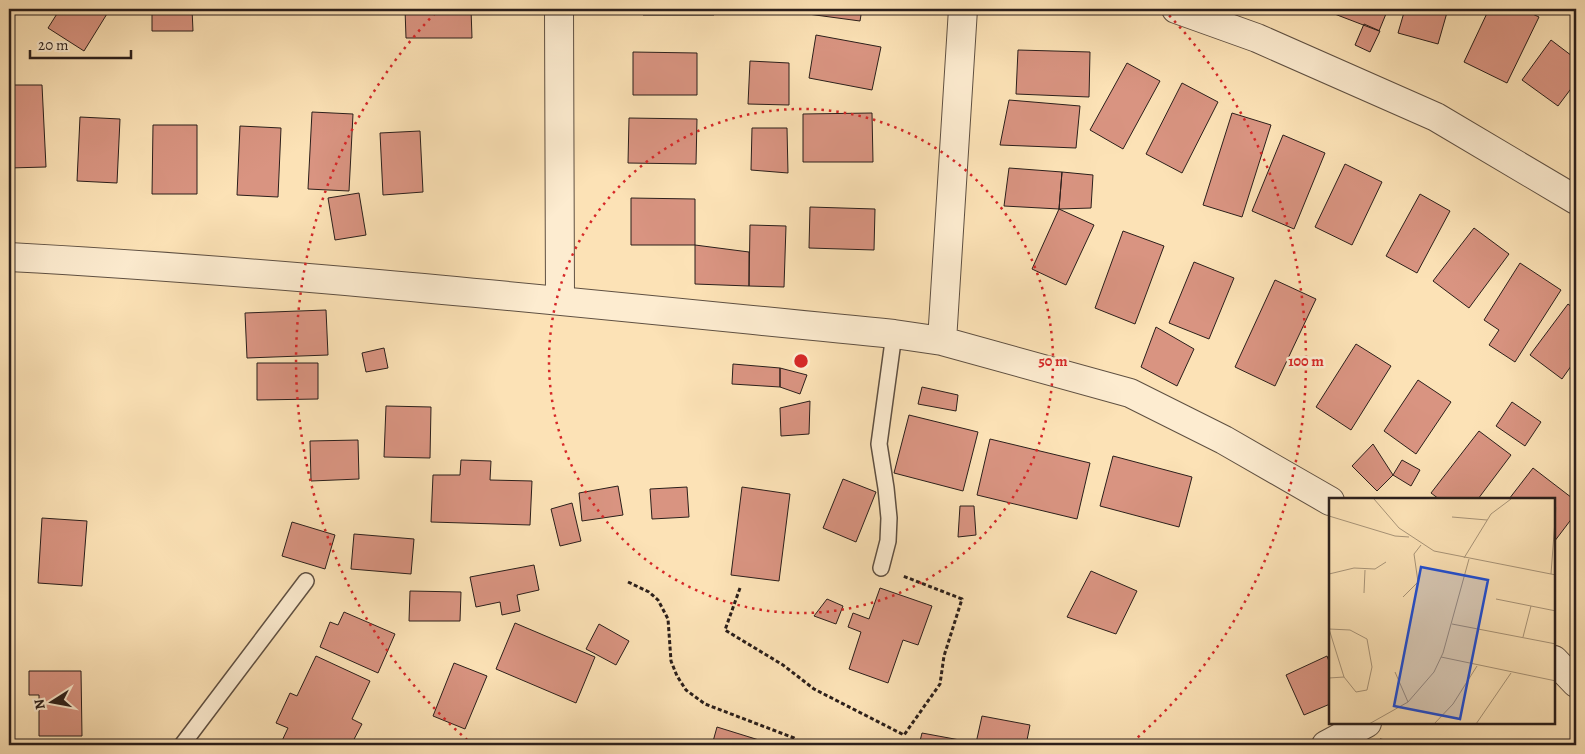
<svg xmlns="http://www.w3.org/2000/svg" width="1585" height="754" font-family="Alegreya,serif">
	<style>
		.building { fill: #d99481; stroke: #2b1f1b }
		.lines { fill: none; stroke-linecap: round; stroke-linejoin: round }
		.service-casing { stroke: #5f5042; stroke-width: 18 }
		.minor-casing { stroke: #5f5042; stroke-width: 30 }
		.path { stroke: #2b1f1b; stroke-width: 3; stroke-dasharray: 4 2.5; stroke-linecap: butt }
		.service { stroke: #fdecd0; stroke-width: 15 }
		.minor { stroke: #fdecd0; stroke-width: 28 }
		.ring { fill: none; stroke: #d62828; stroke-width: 2.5; stroke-dasharray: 2.5 5 }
		.inset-road { fill: none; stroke: #a89478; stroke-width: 1 }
		.view { fill: #1d4ed8; fill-opacity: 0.15; stroke: #1d4ed8; stroke-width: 2.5 }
		.inset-edge { fill: none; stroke: #2b1f1b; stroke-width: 2.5 }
		.centre { fill: #d62828; stroke: #fdecd0; stroke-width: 2.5 }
		.ring-label { font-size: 15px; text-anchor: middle; font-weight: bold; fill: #d62828; stroke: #fdecd0; stroke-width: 5; stroke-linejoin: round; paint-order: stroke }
	</style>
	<rect width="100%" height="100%" fill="#fce2b6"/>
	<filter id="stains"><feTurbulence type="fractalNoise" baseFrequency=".004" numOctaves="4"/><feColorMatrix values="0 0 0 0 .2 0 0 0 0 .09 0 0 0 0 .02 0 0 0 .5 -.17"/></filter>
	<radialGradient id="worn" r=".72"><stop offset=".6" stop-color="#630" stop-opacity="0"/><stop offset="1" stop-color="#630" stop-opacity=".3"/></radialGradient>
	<!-- building -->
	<path class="building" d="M 60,9 L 110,9 L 84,51 L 48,28 Z
		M 152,9 L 192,9 L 193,31 L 152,31 Z
		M 405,9 L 471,9 L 472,38 L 406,38 Z
		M 643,9 L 714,9 L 714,15 L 643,15 Z
		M 793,9 L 862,9 L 860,21 L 793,12 Z
		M 1333,9 L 1388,9 L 1379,31 L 1332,13 Z
		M 1405,9 L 1448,9 L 1438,44 L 1398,33 Z
		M 1489,9 L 1522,9 L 1539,17 L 1507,83 L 1464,62 Z
		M 1364,24 L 1380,31 L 1370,52 L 1355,45 Z
		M 816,35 L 881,47 L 872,90 L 809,78 Z
		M 1551,40 L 1576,59 L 1576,82 L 1558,106 L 1522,80 Z
		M 1018,50 L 1090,52 L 1089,97 L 1016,94 Z
		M 633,52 L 697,53 L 697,95 L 633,95 Z
		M 750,61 L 789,63 L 789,105 L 748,104 Z
		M 1127,63 L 1160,81 L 1123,149 L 1090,130 Z
		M 1182,83 L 1218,102 L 1182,173 L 1146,154 Z
		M 9,85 L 42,85 L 46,167 L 9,168 Z
		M 1009,100 L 1080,106 L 1076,148 L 1000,145 Z
		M 312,112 L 353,114 L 349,191 L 308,189 Z
		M 872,113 L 873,162 L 803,162 L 803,114 Z
		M 1232,113 L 1271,125 L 1242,217 L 1203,205 Z
		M 80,117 L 120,119 L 117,183 L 77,181 Z
		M 629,118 L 697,119 L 696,164 L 628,163 Z
		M 153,125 L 197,125 L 197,194 L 152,194 Z
		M 240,126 L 281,128 L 278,197 L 237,195 Z
		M 752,128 L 787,128 L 788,173 L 751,170 Z
		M 420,131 L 423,192 L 383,195 L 380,133 Z
		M 1283,135 L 1325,153 L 1294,229 L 1252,211 Z
		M 1345,164 L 1382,182 L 1352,245 L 1315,227 Z
		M 1009,168 L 1062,172 L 1059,209 L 1004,206 Z
		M 1062,172 L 1093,175 L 1091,208 L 1059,209 Z
		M 359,193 L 366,235 L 335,240 L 328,198 Z
		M 1420,194 L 1450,211 L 1417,273 L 1386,256 Z
		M 631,198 L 695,199 L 695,245 L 631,245 Z
		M 810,207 L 875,209 L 874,250 L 809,248 Z
		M 1059,209 L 1094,225 L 1066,285 L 1032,269 Z
		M 750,225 L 786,226 L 784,287 L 749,286 Z
		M 1474,228 L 1509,254 L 1469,308 L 1433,281 Z
		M 1123,231 L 1164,246 L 1135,324 L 1095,308 Z
		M 695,245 L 749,252 L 749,286 L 695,284 Z
		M 1194,262 L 1234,278 L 1209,339 L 1169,323 Z
		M 1520,263 L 1561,290 L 1515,362 L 1489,345 L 1499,330 L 1484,320 Z
		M 1275,280 L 1316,299 L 1275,386 L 1235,367 Z
		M 1568,304 L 1576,310 L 1576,359 L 1562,379 L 1530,355 Z
		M 326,310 L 328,355 L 247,358 L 245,313 Z
		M 1156,327 L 1194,349 L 1177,386 L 1141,367 Z
		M 1356,344 L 1391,366 L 1351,430 L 1316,407 Z
		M 384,348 L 388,368 L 366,372 L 362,353 Z
		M 257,363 L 318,363 L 318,399 L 257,400 Z
		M 733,364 L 780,368 L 780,387 L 732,384 Z
		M 780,368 L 807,375 L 800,394 L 780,387 Z
		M 1418,380 L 1451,402 L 1416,454 L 1384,431 Z
		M 922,387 L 958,395 L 956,411 L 918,404 Z
		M 810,401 L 809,434 L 781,436 L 780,408 Z
		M 1512,402 L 1541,422 L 1525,446 L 1496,426 Z
		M 386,406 L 431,407 L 430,458 L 384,457 Z
		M 909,415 L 978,432 L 963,491 L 894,473 Z
		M 1479,431 L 1511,455 L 1478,499 L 1439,499 L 1431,493 Z
		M 990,439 L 1090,463 L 1077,519 L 977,495 Z
		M 358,440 L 359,479 L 311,481 L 310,441 Z
		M 1373,444 L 1393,475 L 1377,491 L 1352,466 Z
		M 1113,456 L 1192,477 L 1179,527 L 1100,506 Z
		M 461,460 L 491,461 L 490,480 L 532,481 L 530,525 L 431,522 L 433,475 L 460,475 Z
		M 1402,460 L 1420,470 L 1411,486 L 1393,475 Z
		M 1533,468 L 1576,501 L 1576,513 L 1554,542 L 1554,499 L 1509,499 Z
		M 843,479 L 876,492 L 856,542 L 823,528 Z
		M 618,486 L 623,515 L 582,521 L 579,493 Z
		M 687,487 L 689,517 L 652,519 L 650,489 Z
		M 742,487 L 790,494 L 779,581 L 731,575 Z
		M 572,503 L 581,541 L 560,546 L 551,509 Z
		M 960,506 L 974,506 L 976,535 L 958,537 Z
		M 42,518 L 87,521 L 82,586 L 38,583 Z
		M 292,522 L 335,535 L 325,569 L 282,556 Z
		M 354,534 L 414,539 L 411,574 L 351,569 Z
		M 534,565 L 539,590 L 517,595 L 520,611 L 502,615 L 500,602 L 476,607 L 470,577 Z
		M 1091,571 L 1137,591 L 1116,634 L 1067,617 Z
		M 880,588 L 932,606 L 918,645 L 903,640 L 888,683 L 849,669 L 861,632 L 848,627 L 853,613 L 869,619 Z
		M 410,591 L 461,592 L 460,621 L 409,621 Z
		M 827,599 L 843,606 L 836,624 L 814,616 Z
		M 344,612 L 395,634 L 378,673 L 320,647 L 330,622 L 338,625 Z
		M 515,623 L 595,657 L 576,703 L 496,669 Z
		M 599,624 L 629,641 L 616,665 L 586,649 Z
		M 316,656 L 370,681 L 352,719 L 362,724 L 351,745 L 280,745 L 288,728 L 276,723 L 290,693 L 297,696 Z
		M 1327,656 L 1330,664 L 1330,704 L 1304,715 L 1286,675 Z
		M 454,663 L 487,676 L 465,729 L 433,716 Z
		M 29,671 L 81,671 L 82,736 L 39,736 L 39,695 L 29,695 Z
		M 982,716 L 1030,725 L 1026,745 L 919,745 L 922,733 L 976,743 Z
		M 717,727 L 775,745 L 712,745 Z
		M 1380,739 L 1414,745 L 1378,745 Z"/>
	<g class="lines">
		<defs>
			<path id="service" d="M 881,568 L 888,541 L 889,518 L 886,488 L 879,444 L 894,334
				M 182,745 L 306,581"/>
			<path id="minor" d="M 559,9 L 560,300
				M 1176,9 L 1257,38 L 1436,117 L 1576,200
				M 9,257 C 305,273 599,305 894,334 L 942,341 L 1130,393 L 1224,440 L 1330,501
				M 942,341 L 963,9
				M 1554,660 L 1576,683
				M 1326,745 L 1367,723"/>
		</defs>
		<!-- service casing -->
		<use href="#service" class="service-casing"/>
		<!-- minor casing -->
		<use href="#minor" class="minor-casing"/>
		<!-- path -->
		<path class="path" d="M 628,582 L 649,592 L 658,600 L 668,619 L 671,661 L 677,676 L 686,690 L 705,704 L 794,738 L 803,745
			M 740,588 L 725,630 L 783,665 L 814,689 L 904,735 L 940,684 L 944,656 L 962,599 L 903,576"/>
		<!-- service -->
		<use href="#service" class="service"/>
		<!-- minor -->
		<use href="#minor" class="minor"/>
	</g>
	<!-- distance rings -->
	<g class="ring">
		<circle cx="801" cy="361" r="252"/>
		<path d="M473 745A505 505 0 0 1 438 10M1164 10A505 505 0 0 1 1129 745"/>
	</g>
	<!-- overview -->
	<g transform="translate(1329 498)">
		<rect width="226" height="226" fill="#fce2b6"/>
		<path class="inset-road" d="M 45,1 L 70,30 L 105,53 L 227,77M 0,18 L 66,38 L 80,39M 123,19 L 158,22M 135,60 L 162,16 L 182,1M 0,76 L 25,70 L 46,71 L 57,64M 222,76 L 227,9M 35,95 L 36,72M 74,99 L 89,84 L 85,56 L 92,47M 167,101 L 227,113M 123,126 L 227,146M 0,131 L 15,179 L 27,194 L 38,192 L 43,169 L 38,141 L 21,132 L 0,131M 194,139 L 202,108M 112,159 L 227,183M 66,174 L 79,204M 0,180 L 15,179M 40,226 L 79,204 L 105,174 L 114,155 L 140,61M 105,226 L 124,206 L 148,168M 147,226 L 182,175"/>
		<path class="view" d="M 92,69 L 159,82 L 131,221 L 65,208 Z"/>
		<rect width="226" height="226" class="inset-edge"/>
	</g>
	<circle cx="801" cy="361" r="8" class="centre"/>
	<g class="ring-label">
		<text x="1053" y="366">50 m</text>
		<text x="1306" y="366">100 m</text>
	</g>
	<!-- margin -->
	<rect width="1585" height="754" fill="none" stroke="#fce2b6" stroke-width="30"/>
	<rect x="10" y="10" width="1565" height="734" fill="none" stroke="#2b1f1b" stroke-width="2.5"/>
	<rect x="15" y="15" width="1555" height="724" fill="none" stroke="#2b1f1b"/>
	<!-- north arrow -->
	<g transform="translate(52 702) rotate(259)" stroke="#fdecd0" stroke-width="4" paint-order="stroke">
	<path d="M0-4L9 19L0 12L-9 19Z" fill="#2b1f1b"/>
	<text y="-8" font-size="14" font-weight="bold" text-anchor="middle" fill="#2b1f1b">N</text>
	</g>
	<!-- scale -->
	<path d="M30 50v8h101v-8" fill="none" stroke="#2b1f1b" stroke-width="2.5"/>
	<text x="38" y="50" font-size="15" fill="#2b1f1b" stroke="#fdecd0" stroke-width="4" paint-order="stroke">20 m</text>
	<rect width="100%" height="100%" filter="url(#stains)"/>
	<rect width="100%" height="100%" fill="url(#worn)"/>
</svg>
